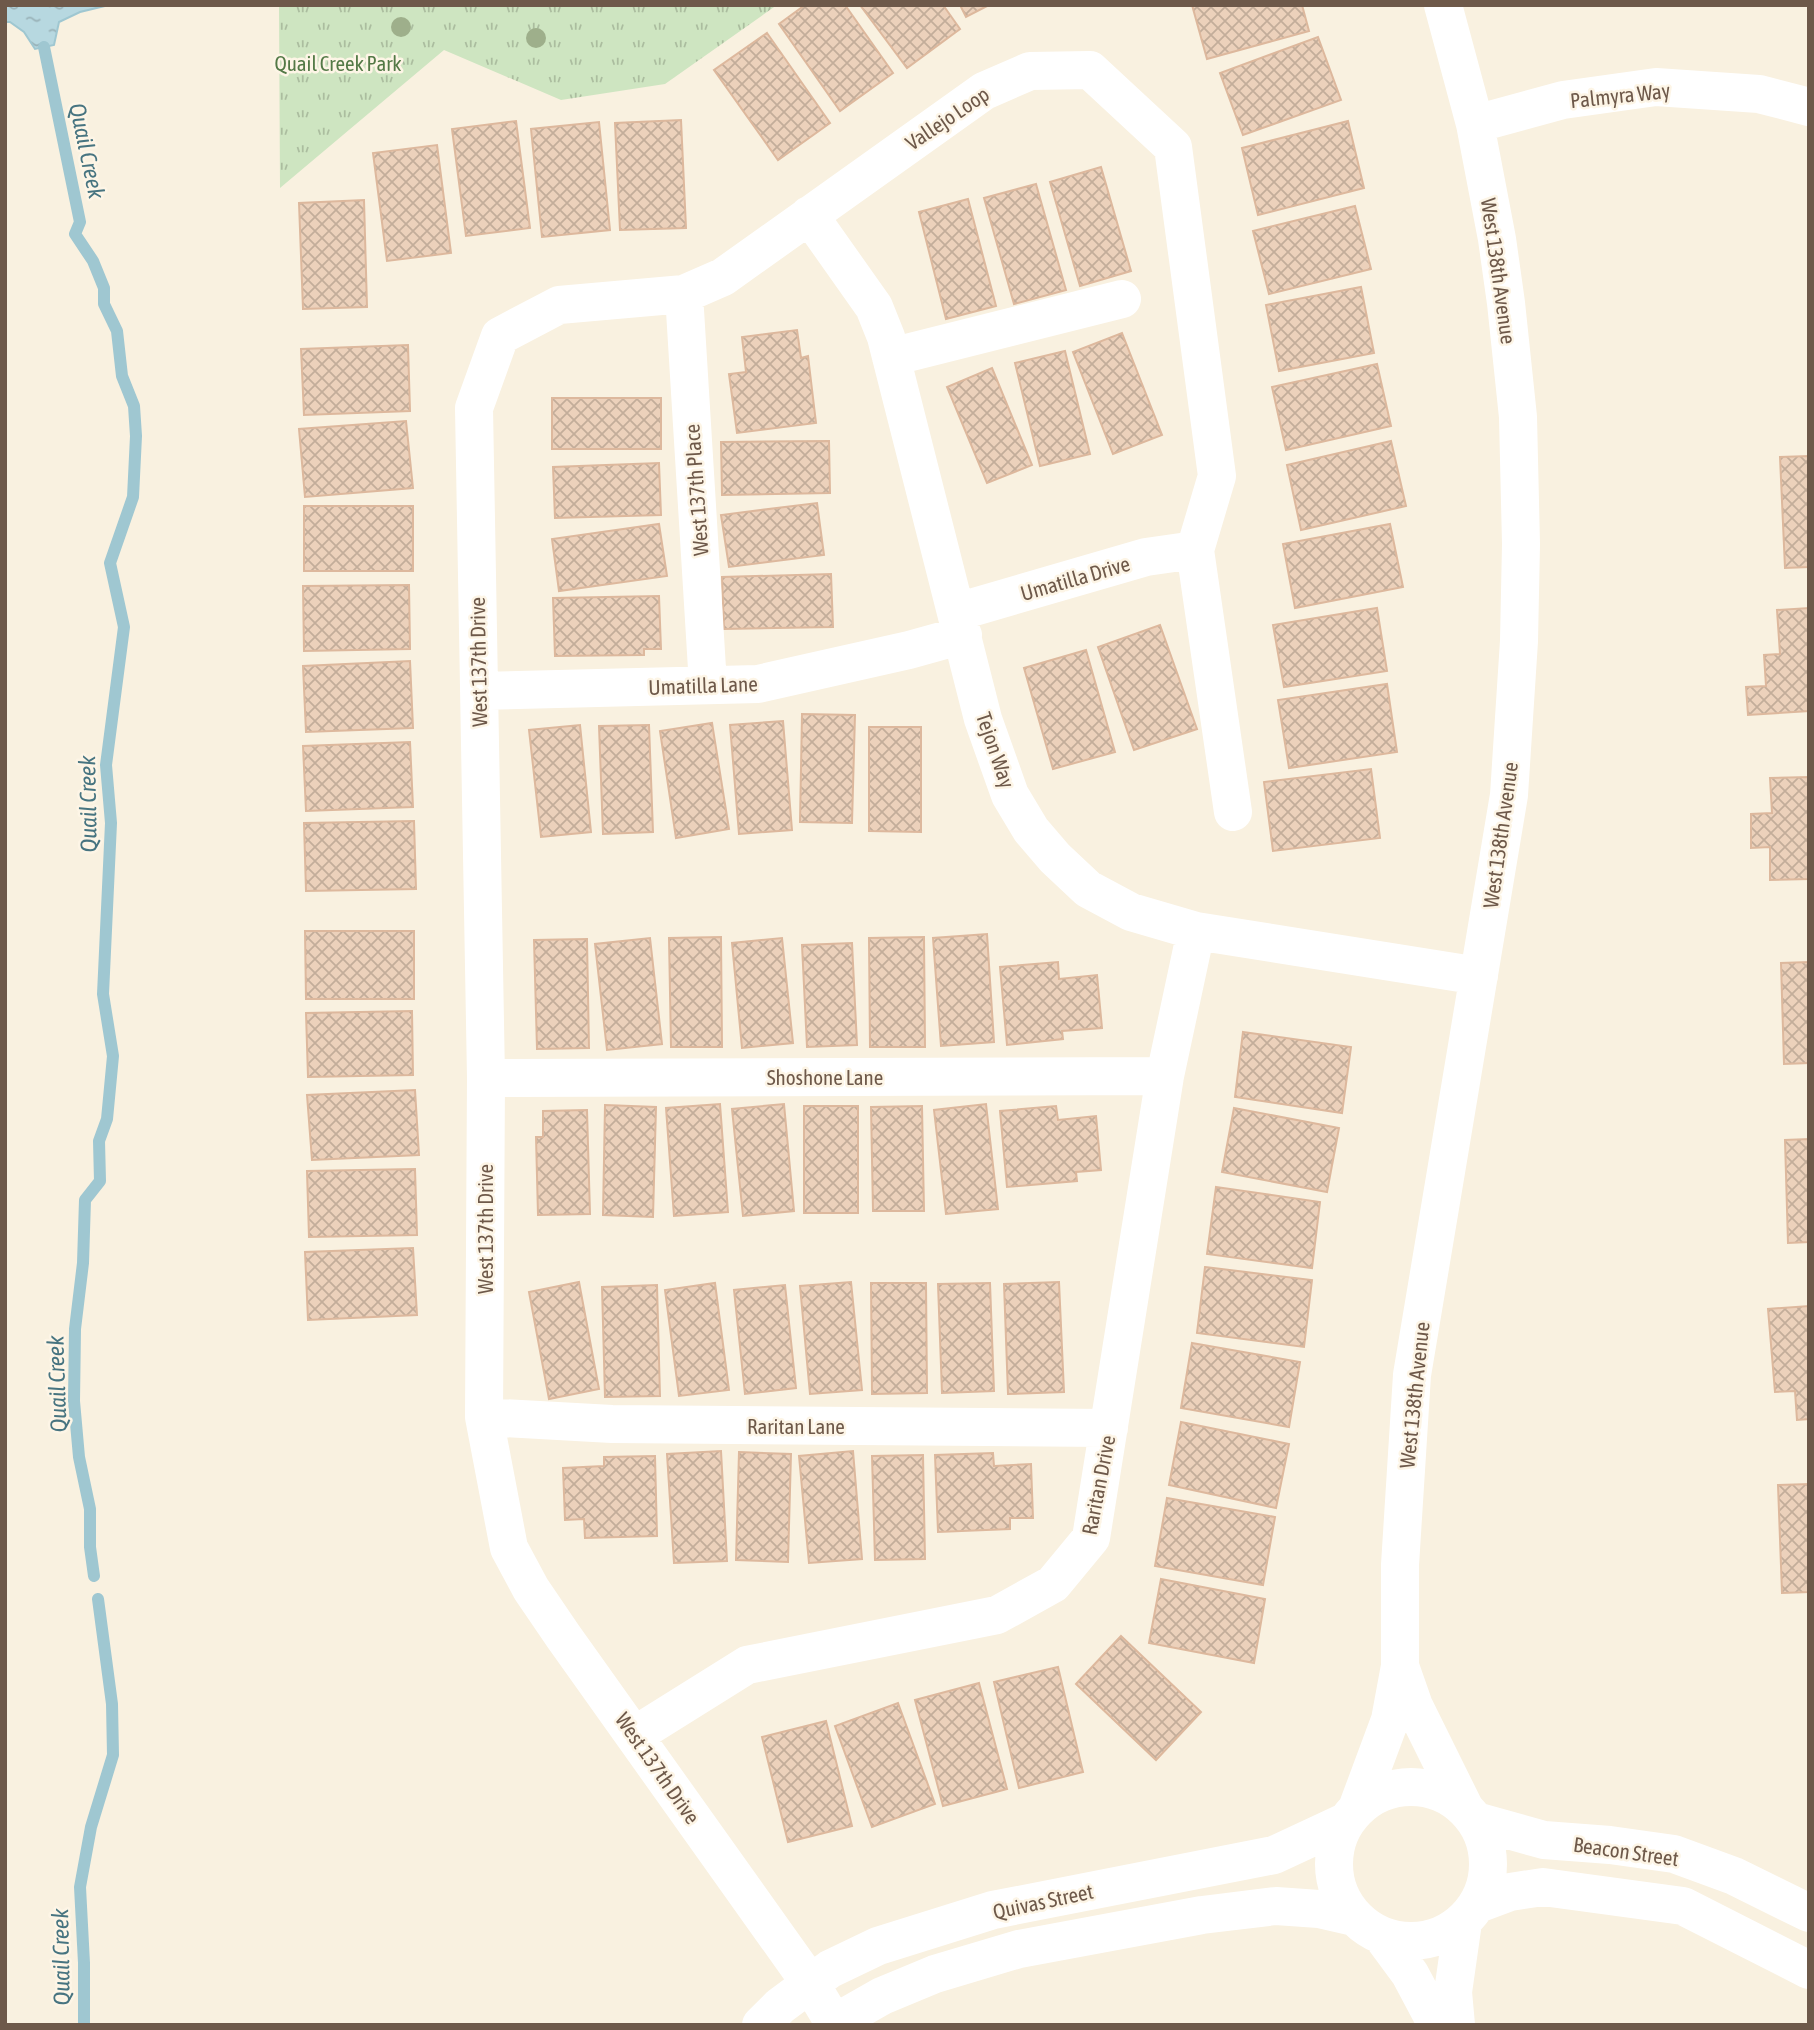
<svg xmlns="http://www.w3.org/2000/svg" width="1814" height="2030" font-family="'Asap Condensed',sans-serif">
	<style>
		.park { fill: url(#park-tufts) }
		.water { fill: url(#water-ripples); stroke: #9fc7d1; stroke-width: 2 }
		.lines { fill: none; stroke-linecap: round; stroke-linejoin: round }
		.stream { stroke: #9fc7d1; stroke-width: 12 }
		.building { fill: url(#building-cross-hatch); stroke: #ddb89d; stroke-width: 2 }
		.minor { stroke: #fff; stroke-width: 38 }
		.tree { fill: #9eaf8b }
		.labels { text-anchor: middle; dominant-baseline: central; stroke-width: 5; stroke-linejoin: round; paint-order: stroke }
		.park-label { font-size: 21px; fill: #537946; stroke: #fdf5e6 }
		.street-label { font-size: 21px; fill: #6e594a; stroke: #fdf5e6 }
		.water-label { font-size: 23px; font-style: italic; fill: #477480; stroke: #fdf5e6 }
	</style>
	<defs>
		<pattern id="park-tufts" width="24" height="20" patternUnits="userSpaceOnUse" patternTransform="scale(1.75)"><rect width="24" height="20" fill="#cee5c1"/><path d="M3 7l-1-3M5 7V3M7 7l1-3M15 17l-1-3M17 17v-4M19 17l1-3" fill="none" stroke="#abbd9f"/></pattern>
		<pattern id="water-ripples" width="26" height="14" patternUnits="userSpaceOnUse" patternTransform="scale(1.75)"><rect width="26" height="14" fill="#b7d8e0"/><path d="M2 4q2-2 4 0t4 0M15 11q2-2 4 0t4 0" fill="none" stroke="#99b2b8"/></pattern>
		<pattern id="building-cross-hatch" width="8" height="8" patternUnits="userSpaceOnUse" patternTransform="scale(1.75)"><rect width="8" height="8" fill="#ecd1bb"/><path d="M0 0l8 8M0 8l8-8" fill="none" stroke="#c3ad9a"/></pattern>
	</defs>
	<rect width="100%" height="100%" fill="#f9f1e0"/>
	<!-- park -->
	<path class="park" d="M 279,5 L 777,5 L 665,84 L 561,100 L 444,50 L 280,188 Z"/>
	<!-- water -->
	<path class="water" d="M 5,5 L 109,5 L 80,12 L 59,22 L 54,45 L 35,49 L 24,32 L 10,22 L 5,22 Z"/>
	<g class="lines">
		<!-- stream -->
		<path class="stream" d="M 44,47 L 80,222 L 75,234 L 93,261 L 104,288 L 104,304 L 117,331 L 122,376 L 134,406 L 136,436 L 133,497 L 110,563 L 124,627 L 106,765 L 111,823 L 103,994 L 113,1056 L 107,1119 L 99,1141 L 100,1181 L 85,1200 L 83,1263 L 75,1329 L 74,1401 L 79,1457 L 90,1509 L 90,1547 L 94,1576
			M 84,2025 L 84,1963 L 80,1887 L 91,1827 L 113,1755 L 112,1704 L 98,1599"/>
	</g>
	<!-- building -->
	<path class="building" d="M 805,5 L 845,5 L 893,73 L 840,111 L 779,24 Z
		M 860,5 L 943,5 L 960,29 L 907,68 Z
		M 960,5 L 989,5 L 966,17 Z
		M 1192,5 L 1302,5 L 1309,31 L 1207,59 Z
		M 767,33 L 830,123 L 778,160 L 714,70 Z
		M 1318,37 L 1341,100 L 1243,135 L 1220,73 Z
		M 681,120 L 686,228 L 620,230 L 615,123 Z
		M 516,121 L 530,228 L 466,236 L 452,129 Z
		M 1348,121 L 1364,188 L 1258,215 L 1242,148 Z
		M 599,122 L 610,230 L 542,237 L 531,129 Z
		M 437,145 L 451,253 L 387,261 L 373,153 Z
		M 1101,167 L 1131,271 L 1080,286 L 1050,182 Z
		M 1036,184 L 1066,290 L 1014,304 L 984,198 Z
		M 968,199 L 996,306 L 946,319 L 919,212 Z
		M 364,200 L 367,307 L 303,309 L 299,203 Z
		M 1355,206 L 1371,269 L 1269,294 L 1253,231 Z
		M 1361,287 L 1374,353 L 1279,371 L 1266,305 Z
		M 797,330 L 801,358 L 808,356 L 816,423 L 737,433 L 729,374 L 746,372 L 742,337 Z
		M 1122,333 L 1162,435 L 1113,454 L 1073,352 Z
		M 408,345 L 410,411 L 304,415 L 301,349 Z
		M 1065,351 L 1090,454 L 1040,466 L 1015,363 Z
		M 1377,364 L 1391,426 L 1286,450 L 1272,387 Z
		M 992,368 L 1032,465 L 987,483 L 947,387 Z
		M 552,398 L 661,398 L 661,449 L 552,449 Z
		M 406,421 L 413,488 L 305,497 L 299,429 Z
		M 829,441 L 830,493 L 722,495 L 721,442 Z
		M 1391,441 L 1406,506 L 1301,530 L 1287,465 Z
		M 1809,456 L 1809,567 L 1785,568 L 1780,457 Z
		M 659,463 L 661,515 L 555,518 L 553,467 Z
		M 817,503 L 824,555 L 729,567 L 721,515 Z
		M 304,506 L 413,506 L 413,571 L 304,571 Z
		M 659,524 L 667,576 L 559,591 L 552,539 Z
		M 1390,524 L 1403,587 L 1295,608 L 1283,544 Z
		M 831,574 L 833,627 L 724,629 L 722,577 Z
		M 409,585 L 410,649 L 304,651 L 303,586 Z
		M 659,596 L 661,649 L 644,649 L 644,655 L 555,656 L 553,598 Z
		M 1377,608 L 1387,671 L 1284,687 L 1273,625 Z
		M 1809,608 L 1809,711 L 1748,715 L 1746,687 L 1766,686 L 1764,655 L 1780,654 L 1777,610 Z
		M 1160,625 L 1197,729 L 1134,750 L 1098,647 Z
		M 1086,650 L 1115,752 L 1053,769 L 1024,668 Z
		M 410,661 L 413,728 L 306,732 L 303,666 Z
		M 1387,684 L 1397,752 L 1289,768 L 1278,700 Z
		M 802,714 L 855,715 L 852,823 L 800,822 Z
		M 783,721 L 792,830 L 739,834 L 730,725 Z
		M 712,723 L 729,829 L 676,838 L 660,731 Z
		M 580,725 L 591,832 L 541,837 L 529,730 Z
		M 649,725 L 653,832 L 603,834 L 599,726 Z
		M 869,727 L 921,727 L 921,832 L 869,831 Z
		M 410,742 L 413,807 L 306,811 L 303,746 Z
		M 1371,769 L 1380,838 L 1273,851 L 1264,782 Z
		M 1809,777 L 1809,879 L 1770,880 L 1770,847 L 1751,848 L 1751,814 L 1772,813 L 1770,778 Z
		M 414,821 L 416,889 L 306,891 L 304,823 Z
		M 305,931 L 414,931 L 414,999 L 306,999 Z
		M 987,934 L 994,1042 L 941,1046 L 933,938 Z
		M 721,937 L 722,1047 L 671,1047 L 669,938 Z
		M 924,937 L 925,1047 L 870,1047 L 869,938 Z
		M 650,938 L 662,1044 L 607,1050 L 595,944 Z
		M 782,938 L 793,1043 L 742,1048 L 732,943 Z
		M 587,939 L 589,1048 L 537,1049 L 534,940 Z
		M 852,943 L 857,1045 L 807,1047 L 802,945 Z
		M 1058,962 L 1059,979 L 1097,975 L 1102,1028 L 1062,1031 L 1063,1039 L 1007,1045 L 1000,967 Z
		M 1809,962 L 1809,1063 L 1784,1064 L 1781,963 Z
		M 412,1011 L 413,1075 L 308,1077 L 306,1013 Z
		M 1243,1032 L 1351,1047 L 1342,1113 L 1235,1097 Z
		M 415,1090 L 419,1155 L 312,1160 L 307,1095 Z
		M 720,1104 L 728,1212 L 674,1216 L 666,1108 Z
		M 784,1104 L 794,1211 L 743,1216 L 732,1109 Z
		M 986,1104 L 998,1209 L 946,1214 L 934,1110 Z
		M 605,1105 L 656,1107 L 653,1217 L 603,1215 Z
		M 804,1106 L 858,1106 L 858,1213 L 804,1213 Z
		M 922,1106 L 924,1211 L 873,1211 L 871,1107 Z
		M 1056,1106 L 1058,1120 L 1096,1116 L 1101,1170 L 1076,1172 L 1077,1181 L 1007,1187 L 1000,1111 Z
		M 1234,1108 L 1339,1128 L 1327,1192 L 1222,1172 Z
		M 587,1110 L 590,1214 L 538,1215 L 536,1137 L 543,1137 L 543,1111 Z
		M 1809,1139 L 1809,1242 L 1788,1243 L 1785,1140 Z
		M 415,1169 L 417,1235 L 309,1237 L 307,1171 Z
		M 1216,1187 L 1320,1202 L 1312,1268 L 1207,1254 Z
		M 413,1248 L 417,1315 L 308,1320 L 305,1252 Z
		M 1205,1267 L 1312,1280 L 1304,1347 L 1197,1333 Z
		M 579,1282 L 599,1389 L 549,1399 L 529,1292 Z
		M 851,1282 L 862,1390 L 810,1394 L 800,1286 Z
		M 1059,1282 L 1064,1392 L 1008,1394 L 1004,1284 Z
		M 715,1283 L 729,1390 L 679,1396 L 665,1290 Z
		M 871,1283 L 926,1283 L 927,1393 L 872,1394 Z
		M 990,1283 L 994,1391 L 942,1393 L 938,1284 Z
		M 657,1285 L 660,1396 L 605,1397 L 602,1287 Z
		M 785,1285 L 796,1388 L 745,1394 L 734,1290 Z
		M 1809,1306 L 1809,1419 L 1797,1420 L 1795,1391 L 1775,1392 L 1768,1309 Z
		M 1192,1343 L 1300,1362 L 1289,1427 L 1181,1408 Z
		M 1181,1422 L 1289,1444 L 1276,1508 L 1169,1485 Z
		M 721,1451 L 727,1561 L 674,1563 L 667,1454 Z
		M 853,1451 L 862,1559 L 809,1563 L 799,1456 Z
		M 739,1452 L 791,1454 L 788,1562 L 736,1560 Z
		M 993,1453 L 994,1466 L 1031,1464 L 1033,1518 L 1010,1518 L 1010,1529 L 938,1532 L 935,1455 Z
		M 923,1455 L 925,1559 L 875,1560 L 872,1456 Z
		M 655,1456 L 657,1536 L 585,1538 L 584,1519 L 565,1520 L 563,1468 L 604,1466 L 604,1457 Z
		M 1809,1484 L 1809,1592 L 1782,1593 L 1778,1485 Z
		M 1167,1498 L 1275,1517 L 1263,1585 L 1155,1566 Z
		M 1161,1579 L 1265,1599 L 1254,1663 L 1149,1643 Z
		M 1121,1636 L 1201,1712 L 1156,1760 L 1076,1684 Z
		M 1058,1667 L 1083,1772 L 1019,1788 L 994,1682 Z
		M 979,1683 L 1007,1789 L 943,1806 L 915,1700 Z
		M 898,1703 L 935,1804 L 872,1827 L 835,1726 Z
		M 826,1721 L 852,1826 L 788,1842 L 762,1737 Z"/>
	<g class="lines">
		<!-- minor -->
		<path class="minor" d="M 1475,124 L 1563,100 L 1656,87 L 1759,94 L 1809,107
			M 809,215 L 874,307 L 886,337 L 983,719 L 1010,795 L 1031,830 L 1055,858 L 1088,889 L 1131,912 L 1196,931 L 1479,976
			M 684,294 L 708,685
			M 891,357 L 1122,299
			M 957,612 L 1146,557 L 1195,550
			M 479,691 L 758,684 L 909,650 L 963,635
			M 486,1078 L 1165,1076
			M 484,1417 L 612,1424 L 1109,1428
			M 1400,1666 L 1414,1706 L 1464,1807
			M 635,1735 L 747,1665 L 997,1615 L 1053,1584 L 1091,1538 L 1165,1076 L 1196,931
			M1334 1864a77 77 0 1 1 154 0a77 77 0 1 1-154 0Z
			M 1358,1806 L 1390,1720 L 1400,1666 L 1400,1565 L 1412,1375 L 1509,795 L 1519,641 L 1521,544 L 1518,417 L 1506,303 L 1497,239 L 1475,124 L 1443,5
			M 1476,1821 L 1544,1840 L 1610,1845 L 1674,1854 L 1734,1876 L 1809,1913
			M 1478,1904 L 1510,1892 L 1543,1887 L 1683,1906 L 1809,1970
			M 1382,1936 L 1410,1974 L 1437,2025
			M 834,2023 L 810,1983 L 563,1636 L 531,1589 L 509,1548 L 484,1417 L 486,1078 L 474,408 L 500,336 L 559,305 L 684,294 L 723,277 L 984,91 L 1030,71 L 1090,70 L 1173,147 L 1217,476 L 1195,550 L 1233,812
			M 761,2025 L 780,2006 L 830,1969 L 878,1946 L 993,1910 L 1274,1855 L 1345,1822
			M 831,2025 L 882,1996 L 935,1974 L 1019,1949 L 1202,1915 L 1276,1906 L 1319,1909 L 1354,1917
			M 1456,2025 L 1453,1992 L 1463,1922"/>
	</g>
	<!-- trees -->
	<g class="tree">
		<circle cx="401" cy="27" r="10"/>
		<circle cx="536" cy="38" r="10"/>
	</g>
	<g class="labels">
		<!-- park labels -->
		<g class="park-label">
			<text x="338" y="63">Quail Creek Park</text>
		</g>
		<!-- street labels -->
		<g class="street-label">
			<text transform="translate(1620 95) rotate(-6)">Palmyra Way</text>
			<text transform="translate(947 118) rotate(-34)">Vallejo Loop</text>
			<text transform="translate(1499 271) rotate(82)">West 138th Avenue</text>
			<text transform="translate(696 490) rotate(-94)">West 137th Place</text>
			<text transform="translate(1075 578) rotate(-16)">Umatilla Drive</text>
			<text transform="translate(478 662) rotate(-91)">West 137th Drive</text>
			<text transform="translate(703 685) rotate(-2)">Umatilla Lane</text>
			<text transform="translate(996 750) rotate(71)">Tejon Way</text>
			<text transform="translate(1500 835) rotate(-82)">West 138th Avenue</text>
			<text x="825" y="1077">Shoshone Lane</text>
			<text transform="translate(485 1229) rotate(-90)">West 137th Drive</text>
			<text transform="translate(1414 1395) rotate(-84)">West 138th Avenue</text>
			<text x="796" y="1426">Raritan Lane</text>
			<text transform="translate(1098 1485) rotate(-79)">Raritan Drive</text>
			<text transform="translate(658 1768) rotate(55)">West 137th Drive</text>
			<text transform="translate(1626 1851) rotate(8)">Beacon Street</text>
			<text transform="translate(1043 1901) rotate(-12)">Quivas Street</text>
		</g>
		<!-- water labels -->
		<g class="water-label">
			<text transform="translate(87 151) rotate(78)">Quail Creek</text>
			<text transform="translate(88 804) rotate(-91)">Quail Creek</text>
			<text transform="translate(57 1384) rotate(-92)">Quail Creek</text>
			<text transform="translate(61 1957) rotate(-91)">Quail Creek</text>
		</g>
	</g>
	<!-- border -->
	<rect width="1814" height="2030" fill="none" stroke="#6e594a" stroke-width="14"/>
</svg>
